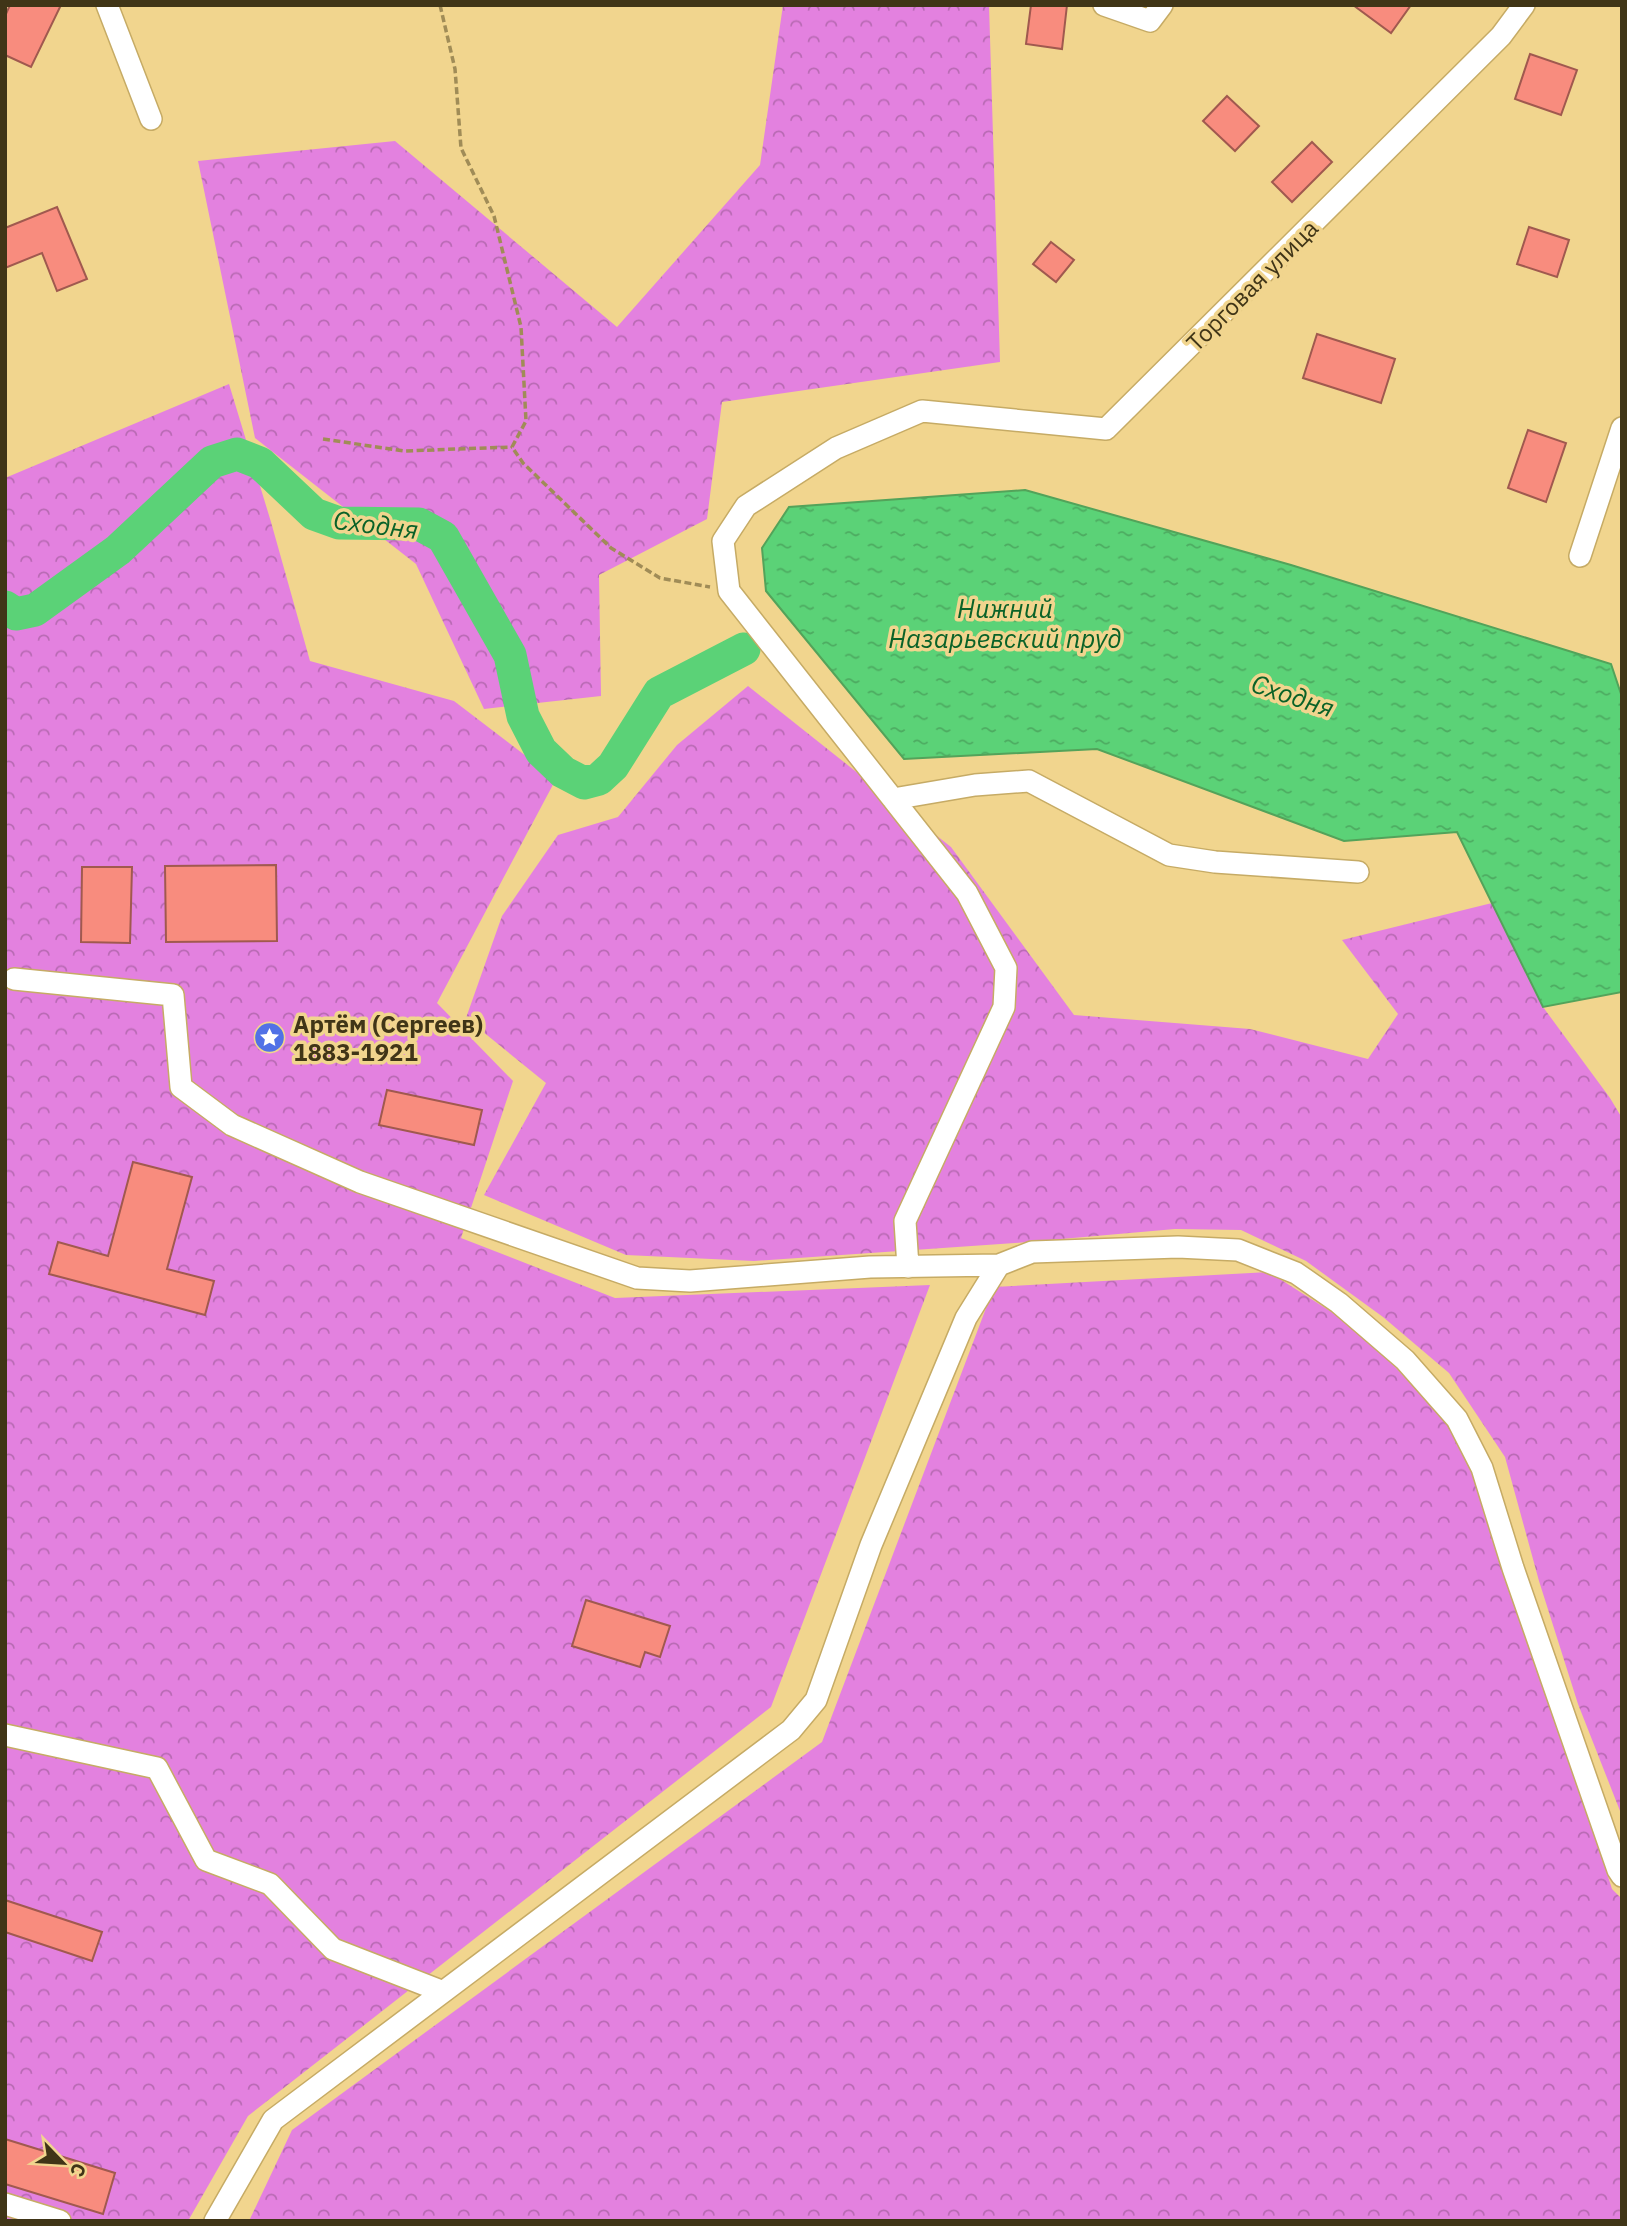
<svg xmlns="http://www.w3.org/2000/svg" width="1627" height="2226" font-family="'IBM Plex Sans',sans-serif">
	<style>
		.forest { fill: url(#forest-crowns) }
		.water { fill: url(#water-ripples); stroke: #53a35a; stroke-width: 2 }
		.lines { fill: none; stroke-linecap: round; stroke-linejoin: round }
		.river { stroke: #5bd277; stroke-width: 33 }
		.building { fill: #f88c7e; stroke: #a0594f; stroke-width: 2 }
		.minor-casing { stroke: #c6ab65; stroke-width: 24 }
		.path { stroke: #a08c57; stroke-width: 3.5; stroke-dasharray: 7 3.5; stroke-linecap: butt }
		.minor { stroke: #fff; stroke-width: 21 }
		.labels { text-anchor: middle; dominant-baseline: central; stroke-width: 7; stroke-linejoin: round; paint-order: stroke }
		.street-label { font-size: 24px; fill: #403517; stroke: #f1d58e }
		.poi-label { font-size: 24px; font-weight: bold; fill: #403517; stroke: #f1d58e; text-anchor: start }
		.water-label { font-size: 26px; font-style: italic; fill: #0a6228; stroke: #f1d58e }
	</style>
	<defs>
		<pattern id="forest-crowns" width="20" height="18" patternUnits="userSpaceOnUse" patternTransform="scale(1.75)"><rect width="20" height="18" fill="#e381df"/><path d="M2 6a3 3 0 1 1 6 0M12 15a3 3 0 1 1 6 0" fill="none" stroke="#b96ab4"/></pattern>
		<pattern id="water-ripples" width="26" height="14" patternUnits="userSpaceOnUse" patternTransform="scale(1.75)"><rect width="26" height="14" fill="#5bd277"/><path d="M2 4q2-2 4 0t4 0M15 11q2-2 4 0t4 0" fill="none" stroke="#4dab61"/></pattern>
	</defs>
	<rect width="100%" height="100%" fill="#f1d58e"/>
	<!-- forest -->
	<path class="forest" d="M 783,5 L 989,5 L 1000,362 L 722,402 L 707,519 L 599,575 L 601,696 L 484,709 L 416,564 L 255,438 L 198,161 L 395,141 L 617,327 L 760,165 Z
		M 229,384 L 271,522 L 310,661 L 454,701 L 556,779 L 437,1003 L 513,1081 L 461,1238 L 615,1298 L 930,1285 L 771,1707 L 248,2116 L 188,2221 L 5,2221 L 5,478 Z
		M 748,686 L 951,847 L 1074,1015 L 1250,1029 L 1368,1059 L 1398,1014 L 1342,940 L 1492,903 L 1543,1007 L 1610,1098 L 1622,1118 L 1622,1816 L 1578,1704 L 1539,1581 L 1505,1457 L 1449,1373 L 1383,1317 L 1306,1261 L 1241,1230 L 1175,1229 L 1015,1243 L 754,1261 L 626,1255 L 484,1195 L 546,1083 L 466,1018 L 502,916 L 558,835 L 618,817 L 677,745 Z
		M 1269,1272 L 1363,1332 L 1469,1447 L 1612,1889 L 1622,1899 L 1622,2221 L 249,2221 L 292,2130 L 822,1742 L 994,1287 Z"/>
	<!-- water -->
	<path class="water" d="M 1025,490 L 1291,565 L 1611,664 L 1622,697 L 1622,992 L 1543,1007 L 1457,832 L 1344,841 L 1097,749 L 904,759 L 766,591 L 762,548 L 789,507 Z"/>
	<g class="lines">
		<!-- river -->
		<path class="river" d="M 5,607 L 16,614 L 35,610 L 118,550 L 212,462 L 237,454 L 260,463 L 314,514 L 339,523 L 419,524 L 443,537 L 510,655 L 523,716 L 541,751 L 563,772 L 584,783 L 599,779 L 613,766 L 659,693 L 744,649"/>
	</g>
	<!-- building -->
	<path class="building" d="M 10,5 L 61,5 L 31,67 L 5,55 L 5,16 Z
		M 1031,5 L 1067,5 L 1062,49 L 1026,44 Z
		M 1353,5 L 1411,5 L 1391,33 Z
		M 1530,54 L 1577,70 L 1561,115 L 1515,99 Z
		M 1227,96 L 1259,126 L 1235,151 L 1203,121 Z
		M 1312,142 L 1332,162 L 1292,202 L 1272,182 Z
		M 57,207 L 87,279 L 57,291 L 42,253 L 5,268 L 5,228 Z
		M 1529,227 L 1569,240 L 1557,277 L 1517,264 Z
		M 1051,242 L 1074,260 L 1056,282 L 1033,264 Z
		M 1317,334 L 1395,359 L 1381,403 L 1303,378 Z
		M 1528,430 L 1566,443 L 1546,502 L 1508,488 Z
		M 276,865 L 277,941 L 166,942 L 165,866 Z
		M 82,867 L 132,867 L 130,943 L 81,942 Z
		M 387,1090 L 482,1110 L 474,1145 L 379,1125 Z
		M 133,1162 L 192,1177 L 167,1269 L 214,1281 L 205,1315 L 49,1274 L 58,1242 L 108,1256 Z
		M 586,1600 L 670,1626 L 660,1657 L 645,1652 L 640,1667 L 572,1646 Z
		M 5,1900 L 102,1932 L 92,1961 L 5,1932 Z
		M 5,2139 L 115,2173 L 103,2214 L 5,2184 Z"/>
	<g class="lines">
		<defs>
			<path id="minor" d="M 107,5 L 151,119
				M 1104,5 L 1150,21 L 1162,5
				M 1580,556 L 1622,428
				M 893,799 L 975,785 L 1029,781 L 1169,855 L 1215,862 L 1358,872
				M 14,979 L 173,995 L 181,1087 L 232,1125 L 360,1182 L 637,1278 L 690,1281 L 870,1267 L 999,1265 L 1032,1252 L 1178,1247 L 1238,1250 L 1296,1273 L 1339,1303 L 1405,1360 L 1457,1419 L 1482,1468 L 1513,1568 L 1618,1870 L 1622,1876
				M 908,1267 L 905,1221 L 1004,1007 L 1006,968 L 967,893 L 729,591 L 723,541 L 746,506 L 836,448 L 922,411 L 1106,429 L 1501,36 L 1524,5
				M 5,1735 L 157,1768 L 206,1860 L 270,1884 L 333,1949 L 441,1991
				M 5,2204 L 60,2221
				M 215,2221 L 273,2120 L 791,1730 L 816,1700 L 871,1545 L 966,1318 L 999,1265"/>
		</defs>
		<!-- minor casing -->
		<use href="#minor" class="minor-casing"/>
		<!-- path -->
		<path class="path" d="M 440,5 L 455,69 L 461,148 L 494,216 L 521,327 L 526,421 L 512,447 L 523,463 L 611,548 L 660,578 L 710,587
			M 323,439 L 404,451 L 512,447"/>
		<!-- minor -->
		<use href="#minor" class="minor"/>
	</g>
	<!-- icons -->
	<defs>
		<symbol id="sight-disc" viewBox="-11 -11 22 22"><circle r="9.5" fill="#5171e6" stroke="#f1d58e"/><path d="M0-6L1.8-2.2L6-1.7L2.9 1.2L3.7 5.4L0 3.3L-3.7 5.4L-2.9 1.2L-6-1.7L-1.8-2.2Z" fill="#fff"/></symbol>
	</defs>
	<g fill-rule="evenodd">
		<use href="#sight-disc" x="252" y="1020" width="35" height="35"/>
	</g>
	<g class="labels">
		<!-- street labels -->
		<g class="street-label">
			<text transform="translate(1252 285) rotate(-45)">Торговая улица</text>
		</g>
		<!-- poi labels -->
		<g class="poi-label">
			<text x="293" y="1024">Артём (Сергеев)<tspan x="293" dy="28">1883-1921</tspan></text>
		</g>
		<!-- water labels -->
		<g class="water-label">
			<text transform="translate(376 524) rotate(7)">Сходня</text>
			<text x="1005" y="608">Нижний<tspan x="1005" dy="30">Назарьевский пруд</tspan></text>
			<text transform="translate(1293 695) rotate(18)">Сходня</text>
		</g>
	</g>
	<!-- border -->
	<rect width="1627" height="2226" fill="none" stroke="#403517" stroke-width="14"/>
	<!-- north arrow -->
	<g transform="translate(63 2163) rotate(115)" stroke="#f1d58e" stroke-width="5" paint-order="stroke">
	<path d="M0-5L12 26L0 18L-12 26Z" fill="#403517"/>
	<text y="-10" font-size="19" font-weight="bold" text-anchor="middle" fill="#403517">С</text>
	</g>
</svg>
